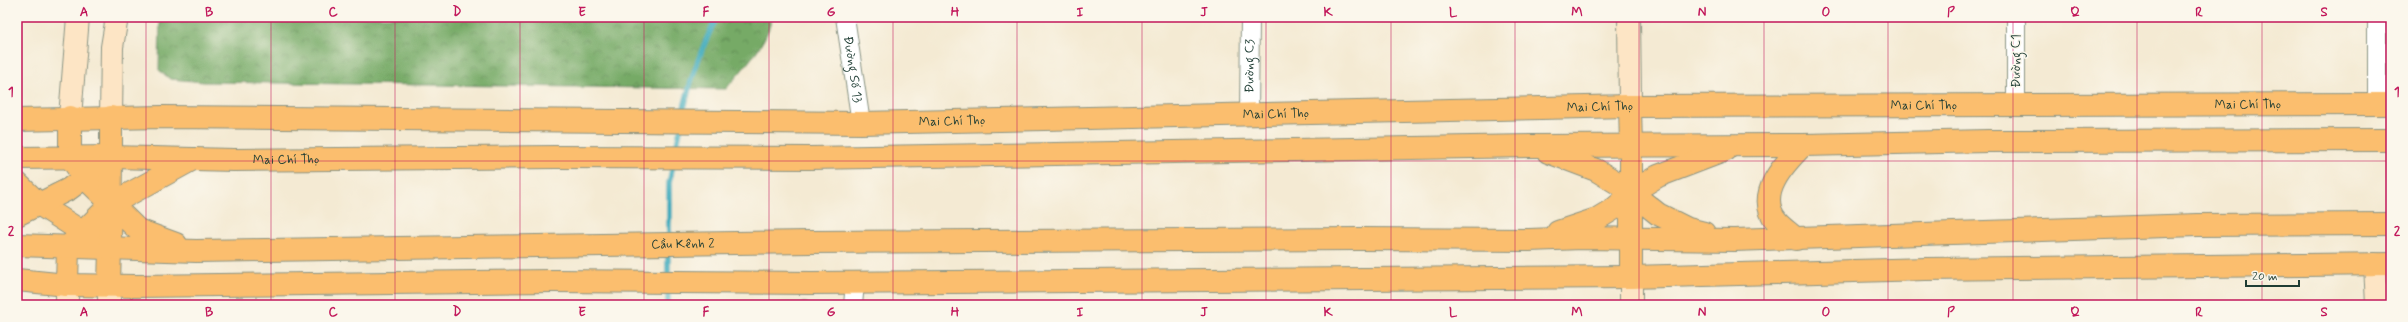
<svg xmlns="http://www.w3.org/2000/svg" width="2408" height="322" font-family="Mynerve,sans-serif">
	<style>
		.green { fill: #93c474; stroke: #598054 }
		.forest { fill: url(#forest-crowns); stroke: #4a744d }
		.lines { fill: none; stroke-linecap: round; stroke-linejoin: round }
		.stream { stroke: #3fabbd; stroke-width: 5.5 }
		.street-casing { stroke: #8a9484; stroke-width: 20 }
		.secondary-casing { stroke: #8a9484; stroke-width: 24 }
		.primary-casing { stroke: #8a9484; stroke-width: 24 }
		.highway-casing { stroke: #8a9484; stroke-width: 24 }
		.street { stroke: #fff; stroke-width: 18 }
		.secondary { stroke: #fde5c5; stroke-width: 22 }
		.primary { stroke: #fbbe6e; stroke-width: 22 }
		.highway { stroke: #fbbe6e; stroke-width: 22 }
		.grid { fill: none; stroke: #c2185b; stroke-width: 1; stroke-opacity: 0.55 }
		.labels { text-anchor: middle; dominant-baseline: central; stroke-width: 3; stroke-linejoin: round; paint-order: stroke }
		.street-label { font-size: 13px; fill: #1f3d34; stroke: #fbf7ec }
		.neatline { fill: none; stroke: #c2185b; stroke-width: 1.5 }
		.grid-label { font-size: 13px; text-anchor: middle; font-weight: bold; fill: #c2185b }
	</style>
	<defs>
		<pattern id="forest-crowns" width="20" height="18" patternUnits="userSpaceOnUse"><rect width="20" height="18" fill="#76aa66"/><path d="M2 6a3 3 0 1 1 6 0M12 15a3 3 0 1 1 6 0" fill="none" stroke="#608c55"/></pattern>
	</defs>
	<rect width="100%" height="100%" fill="#fbf7ec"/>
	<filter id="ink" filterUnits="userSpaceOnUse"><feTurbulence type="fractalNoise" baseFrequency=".025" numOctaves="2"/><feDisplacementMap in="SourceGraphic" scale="8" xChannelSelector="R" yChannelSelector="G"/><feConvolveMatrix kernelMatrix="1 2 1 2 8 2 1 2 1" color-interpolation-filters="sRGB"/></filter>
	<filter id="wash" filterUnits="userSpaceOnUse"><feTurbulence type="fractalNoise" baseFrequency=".012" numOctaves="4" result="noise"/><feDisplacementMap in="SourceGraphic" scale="16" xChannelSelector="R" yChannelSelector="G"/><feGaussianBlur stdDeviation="0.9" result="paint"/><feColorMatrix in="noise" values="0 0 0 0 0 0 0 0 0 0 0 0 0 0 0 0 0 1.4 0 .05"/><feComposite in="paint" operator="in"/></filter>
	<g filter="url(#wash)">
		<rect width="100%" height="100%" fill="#f4ead3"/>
		<!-- green -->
		<path class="green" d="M 806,303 L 809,305 L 613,305 Z"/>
		<!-- forest -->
		<path class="forest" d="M 160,17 L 772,17 C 767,45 743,68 726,89 L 204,82 L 170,79 L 159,70 Z"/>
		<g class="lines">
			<!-- stream -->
			<path class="stream" d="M 682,118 C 689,83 701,48 717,17
				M 675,153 L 681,126
				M 669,240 L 669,183 L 674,161
				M 668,278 L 668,249
				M 668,305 L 668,287"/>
		</g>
	</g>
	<g filter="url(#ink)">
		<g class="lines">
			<defs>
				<g id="street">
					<path id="s1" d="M 845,17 L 861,123"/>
					<path d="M 2377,17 L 2377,104"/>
					<path d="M 2016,105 L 2016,17"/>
					<path id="s2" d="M 1249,114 L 1250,17"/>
					<path d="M 853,305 L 855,283"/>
				</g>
				<path id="secondary" d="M 1629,17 L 1630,106
					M 70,117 L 78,17
					M 111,117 L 112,47 L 117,17
					M 2375,264 L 2377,305
					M 1631,277 L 1631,305
					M 67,305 L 67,285
					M 109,305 L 109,285"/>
				<g id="primary">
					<path d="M 1630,106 L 1631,146"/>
					<path id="s3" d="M 17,120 L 162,117 L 861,123 L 1630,106 L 2391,104"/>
					<path d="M 70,157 L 70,117"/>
					<path d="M 111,157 L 111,117"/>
					<path d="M 1631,277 L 1631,238"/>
					<path d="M 17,280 L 67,285 L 135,286 L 554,281 L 811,283 L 1631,277 L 1926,269 L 2391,264"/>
					<path d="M 67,285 L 68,247"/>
					<path d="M 109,285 L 110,248"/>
				</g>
				<g id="highway">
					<path d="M 1631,146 L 1631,238"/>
					<path d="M 1548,152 L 1596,170 L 1624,187 L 1658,214 L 1688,229 L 1704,233"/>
					<path d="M 70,157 L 85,178 L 138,230 L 176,244"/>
					<path id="s4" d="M 17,158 L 111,157 L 234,160 L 556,157 L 809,158 L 1530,146 L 1803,145 L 1988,141 L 2391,140"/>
					<path d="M 17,183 L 40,205 L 95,240"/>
					<path d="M 17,215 L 69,189 L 96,169"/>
					<path d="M 1558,232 L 1597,219 L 1615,208 L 1640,187 L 1658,176 L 1726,150"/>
					<path d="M 1796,239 C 1790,233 1782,228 1777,222 C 1754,195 1785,163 1803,145"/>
					<path id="s5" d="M 17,245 L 196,251 L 811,242 L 1360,239 L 1529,240 L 1582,238 L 1734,240 L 2198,225 L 2391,224"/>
					<path d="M 68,247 L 111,204 L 193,159"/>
					<path d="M 110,248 L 111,157"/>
				</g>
			</defs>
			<!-- street casing -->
			<use href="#street" class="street-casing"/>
			<!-- secondary casing -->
			<use href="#secondary" class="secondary-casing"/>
			<!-- primary casing -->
			<use href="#primary" class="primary-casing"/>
			<!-- highway casing -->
			<use href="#highway" class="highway-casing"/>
			<!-- street -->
			<use href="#street" class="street"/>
			<!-- secondary -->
			<use href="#secondary" class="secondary"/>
			<!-- primary -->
			<use href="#primary" class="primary"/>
			<!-- highway -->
			<use href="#highway" class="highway"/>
		</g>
	</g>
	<!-- grid -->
	<path class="grid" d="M 146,17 L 146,305M 271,17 L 271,305M 395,17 L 395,305M 520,17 L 520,305M 644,17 L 644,305M 769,17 L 769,305M 893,17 L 893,305M 1017,17 L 1017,305M 1142,17 L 1142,305M 1266,17 L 1266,305M 1391,17 L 1391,305M 1515,17 L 1515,305M 1639,17 L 1639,305M 1764,17 L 1764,305M 1888,17 L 1888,305M 2013,17 L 2013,305M 2137,17 L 2137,305M 2262,17 L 2262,305M 17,161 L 2391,161"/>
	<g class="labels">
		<!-- street labels -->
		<g class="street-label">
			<text transform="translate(2016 61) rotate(-90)">Đường C1</text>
			<text stroke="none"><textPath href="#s2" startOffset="48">Đường C3</textPath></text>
			<text stroke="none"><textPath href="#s1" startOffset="53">Đường Số 13</textPath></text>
			<text stroke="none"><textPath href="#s3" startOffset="1907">Mai Chí Thọ</textPath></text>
			<text stroke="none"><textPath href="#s3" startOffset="2231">Mai Chí Thọ</textPath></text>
			<text stroke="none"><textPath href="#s3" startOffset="1583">Mai Chí Thọ</textPath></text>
			<text stroke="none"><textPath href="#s3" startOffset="1259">Mai Chí Thọ</textPath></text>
			<text stroke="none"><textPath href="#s3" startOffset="935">Mai Chí Thọ</textPath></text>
			<text stroke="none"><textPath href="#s4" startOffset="269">Mai Chí Thọ</textPath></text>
			<text stroke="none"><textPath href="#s5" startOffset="666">Cầu Kênh 2</textPath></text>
		</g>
	</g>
	<!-- margin -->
	<rect width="2408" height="322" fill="none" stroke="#fbf7ec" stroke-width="44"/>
	<!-- scale -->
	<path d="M2246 280v6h53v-6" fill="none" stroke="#1f3d34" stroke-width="2"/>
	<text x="2252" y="280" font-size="12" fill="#1f3d34" stroke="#fbf7ec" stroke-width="3" paint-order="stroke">20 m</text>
	<rect x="22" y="22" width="2364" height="278" class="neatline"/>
	<g class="grid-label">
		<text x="84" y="16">A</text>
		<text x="209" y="16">B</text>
		<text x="333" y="16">C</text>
		<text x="457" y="16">D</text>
		<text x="582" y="16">E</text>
		<text x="706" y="16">F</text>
		<text x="831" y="16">G</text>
		<text x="955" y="16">H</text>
		<text x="1080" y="16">I</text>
		<text x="1204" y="16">J</text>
		<text x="1328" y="16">K</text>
		<text x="1453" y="16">L</text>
		<text x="1577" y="16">M</text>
		<text x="1702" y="16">N</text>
		<text x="1826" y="16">O</text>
		<text x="1951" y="16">P</text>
		<text x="2075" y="16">Q</text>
		<text x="2199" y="16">R</text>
		<text x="2324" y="16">S</text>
		<text x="11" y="96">1</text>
		<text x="2397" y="96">1</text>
		<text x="11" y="235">2</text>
		<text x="2397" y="235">2</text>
		<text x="84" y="316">A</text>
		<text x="209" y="316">B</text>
		<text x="333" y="316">C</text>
		<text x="457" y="316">D</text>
		<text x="582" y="316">E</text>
		<text x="706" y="316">F</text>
		<text x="831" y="316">G</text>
		<text x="955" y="316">H</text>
		<text x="1080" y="316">I</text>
		<text x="1204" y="316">J</text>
		<text x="1328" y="316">K</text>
		<text x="1453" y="316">L</text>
		<text x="1577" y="316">M</text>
		<text x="1702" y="316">N</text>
		<text x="1826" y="316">O</text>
		<text x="1951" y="316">P</text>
		<text x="2075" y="316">Q</text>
		<text x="2199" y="316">R</text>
		<text x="2324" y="316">S</text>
	</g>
</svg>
